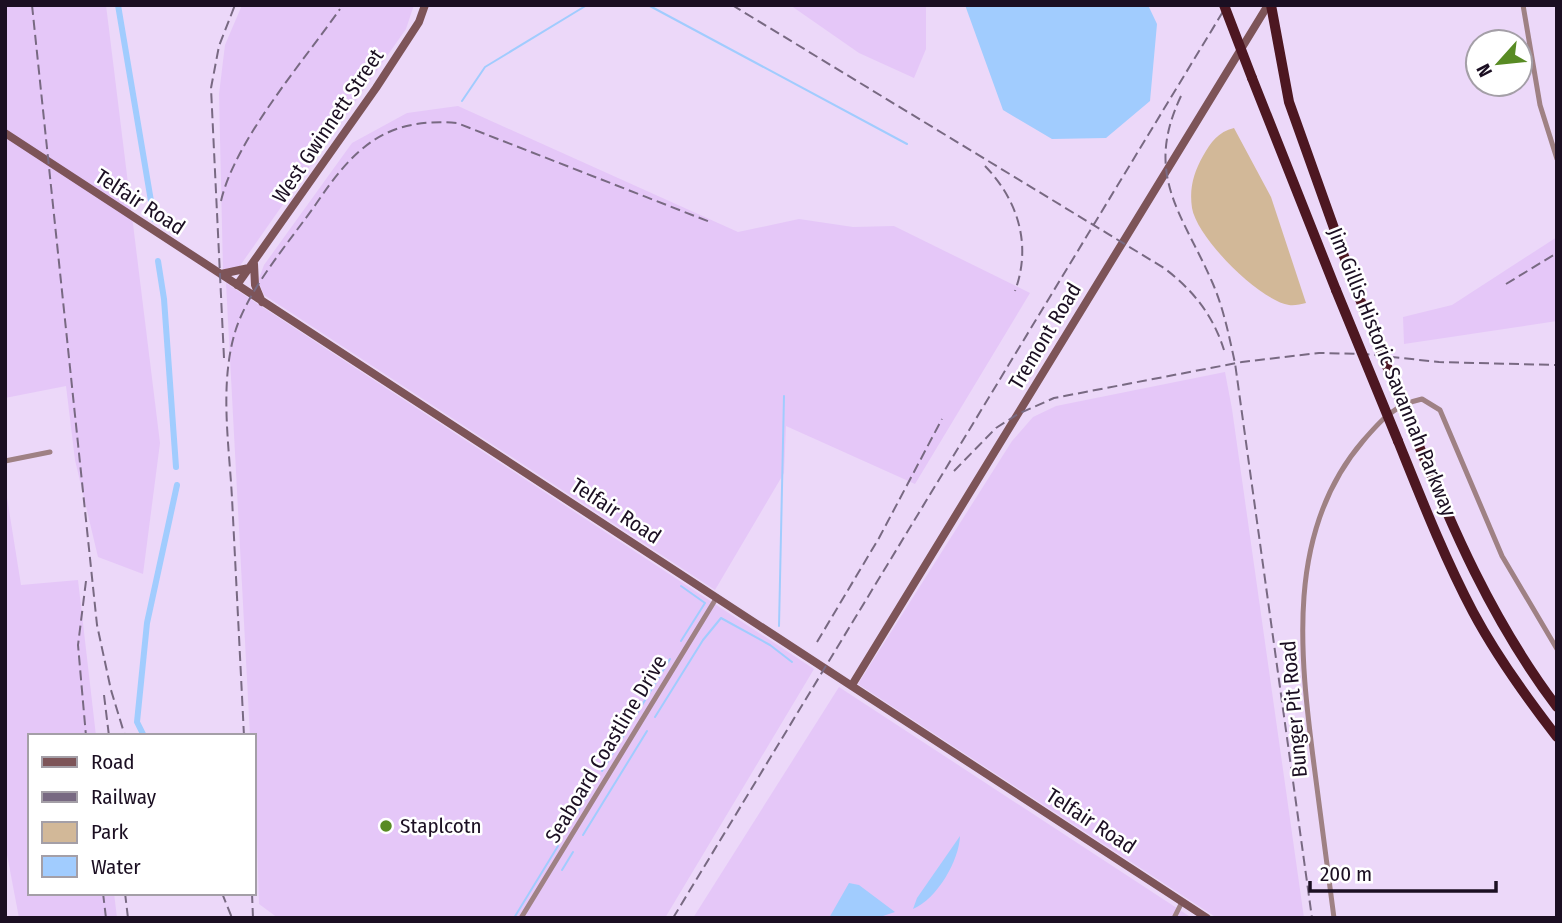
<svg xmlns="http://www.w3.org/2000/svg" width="1562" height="923" font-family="'Fira Sans Condensed',sans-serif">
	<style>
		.built { fill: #e5c7f8 }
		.green { fill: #d2b898 }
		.water { fill: #a1ccfe }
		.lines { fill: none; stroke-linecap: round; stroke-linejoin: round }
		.stream { stroke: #a1ccfe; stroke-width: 2 }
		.canal { stroke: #a1ccfe; stroke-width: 6 }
		.street { stroke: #9f8184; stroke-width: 5 }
		.secondary { stroke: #7d5458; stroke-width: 8 }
		.highway { stroke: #4d1721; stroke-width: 10 }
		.rail { stroke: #786982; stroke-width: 2; stroke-dasharray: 10 5; stroke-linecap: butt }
		.highway-bridge { stroke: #4d1721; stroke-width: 10 }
		.poi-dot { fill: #588b23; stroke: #fff; stroke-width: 2.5 }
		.labels { text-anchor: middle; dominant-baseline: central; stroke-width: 5; stroke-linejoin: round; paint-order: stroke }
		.street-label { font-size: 21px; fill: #1b0f22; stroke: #fff }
		.poi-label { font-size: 21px; fill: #1b0f22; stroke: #fff; text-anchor: start }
	</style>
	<rect width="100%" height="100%" fill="#ecd8f9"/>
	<!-- built -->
	<path class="built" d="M 5,5 L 106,5 L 160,443 L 143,574 L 98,557 L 75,460 L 66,386 L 5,398 Z
		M 242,5 L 414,5 L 406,29 L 237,270 L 223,270 L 219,94 L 225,45 Z
		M 790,5 L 926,5 L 926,49 L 914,78 L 859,53 Z
		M 458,106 L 738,232 L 799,219 L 853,227 L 894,226 L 1030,293 L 915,484 L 786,426 L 784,473 L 715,590 L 264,295 L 258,281 L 264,265 L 352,143 L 407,113 Z
		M 1557,237 L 1557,321 L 1404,344 L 1403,317 L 1452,305 Z
		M 226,283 L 814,669 L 665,918 L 278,918 L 259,904 L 254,736 L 250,736 Z
		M 1225,372 L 1232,409 L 1304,918 L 1217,918 L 858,684 L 1012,441 L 1033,417 L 1056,406 Z
		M 5,485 L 21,585 L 78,580 L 96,736 L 30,736 L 30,893 L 114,893 L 117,918 L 19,918 L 5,844 Z
		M 839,687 L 1192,918 L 693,918 Z"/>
	<!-- green -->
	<path class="green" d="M 1234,128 L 1271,197 L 1306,303 C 1301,304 1294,306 1289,305 C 1259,300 1197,238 1192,208 C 1189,188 1194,172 1203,156 C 1211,142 1218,132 1234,128 Z"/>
	<!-- water -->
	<path class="water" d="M 965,5 L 1148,5 L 1157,24 L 1150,101 L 1106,138 L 1052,139 L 1003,110 Z
		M 960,836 C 959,861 937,899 913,909 L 917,898 Z
		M 849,883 L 859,885 L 895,912 L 877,918 L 829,918 Z"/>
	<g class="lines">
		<!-- stream -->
		<path class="stream" d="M 648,5 L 907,144
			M 462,101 L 485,67 L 587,5
			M 681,586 L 705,603 L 681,641
			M 779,626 L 784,396
			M 655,717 L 703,640 L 721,618 L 770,645 L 792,662
			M 602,771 L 670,659
			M 567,829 L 592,787
			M 583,835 L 647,731
			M 562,870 L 573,852
			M 514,918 L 558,846"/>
		<!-- canal -->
		<path class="canal" d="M 118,5 L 154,219
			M 158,261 L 164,299 L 176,467
			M 144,736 L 137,722 L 147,623 L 177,485"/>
		<!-- street -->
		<path class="street" d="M 1523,5 L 1540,105 L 1557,159
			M 5,461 L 50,452
			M 521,918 L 717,597
			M 1174,918 L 1182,902
			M 1334,918 C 1327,867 1321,816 1314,765 C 1300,656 1285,532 1363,441 C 1381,420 1394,405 1422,399 L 1440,410 L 1502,556 L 1557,649"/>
		<!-- secondary -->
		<path class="secondary" d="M 5,133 L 1207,918
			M 254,264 L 255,285 L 262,302
			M 221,274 L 249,268
			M 237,285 L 376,88 L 419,22 L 425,5
			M 852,685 L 1268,5"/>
		<!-- highway -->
		<path class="highway" d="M 1271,5 L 1289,102 L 1355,287
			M 1252,78 L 1336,290
			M 1411,426 C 1451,526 1492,621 1557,707
			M 1398,441 C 1421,498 1444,557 1473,612 C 1497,657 1526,697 1557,737"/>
		<!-- rail -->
		<path class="rail" d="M 32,5 L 97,625 L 111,690 L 125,736
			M 732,5 L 1164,268 C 1193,290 1213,315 1224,350
			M 1181,96 C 1143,176 1183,214 1213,284 C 1224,310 1229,336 1235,363 L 1312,918
			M 985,166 C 1018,200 1032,245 1015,291
			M 221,201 C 235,140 303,62 340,9
			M 1506,284 L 1557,253
			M 224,358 L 211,88 L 219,46 L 235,5
			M 954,471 L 996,428 L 1018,414 L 1054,398 L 1242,362 L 1319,353 L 1364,354 L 1439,362 L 1557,365
			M 86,581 L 78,645 L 86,736
			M 817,642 L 879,538 L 942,419
			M 104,695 L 109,736
			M 244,736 C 240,656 236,577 232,498 C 229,443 219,382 236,329 C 250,287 290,241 316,204 C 354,148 385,117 457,123 L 710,222
			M 103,893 L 106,918
			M 125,893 L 128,918
			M 222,893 L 232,918
			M 252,893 L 253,918
			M 673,918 L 1227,5"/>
		<!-- highway-bridge -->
		<path class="highway-bridge" d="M 1224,5 L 1252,78
			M 1355,287 L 1411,426
			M 1336,290 L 1398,441"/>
	</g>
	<!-- markers -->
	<circle class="poi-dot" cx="386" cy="826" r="7"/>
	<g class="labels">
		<!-- street labels -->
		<g class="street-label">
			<text transform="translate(328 126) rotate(-56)">West Gwinnett Street</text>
			<text transform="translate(140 202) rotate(33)">Telfair Road</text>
			<text transform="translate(1045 336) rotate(-59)">Tremont Road</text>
			<text transform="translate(1392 372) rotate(68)">Jim Gillis Historic Savannah Parkway</text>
			<text transform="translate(616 511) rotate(33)">Telfair Road</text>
			<text transform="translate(1294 709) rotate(-95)">Bunger Pit Road</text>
			<text transform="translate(606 749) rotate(-59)">Seaboard Coastline Drive</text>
			<text transform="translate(1091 821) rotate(33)">Telfair Road</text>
		</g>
		<!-- poi labels -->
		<g class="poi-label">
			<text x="400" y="826">Staplcotn</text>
		</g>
	</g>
	<!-- border -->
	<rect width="1562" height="923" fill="none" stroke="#1b0f22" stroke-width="14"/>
	<!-- legend -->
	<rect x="28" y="734" width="228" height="161" fill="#ffffff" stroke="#a49fa7" stroke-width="2"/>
	<rect x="42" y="757" width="35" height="10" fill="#7d5458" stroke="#a49fa7" stroke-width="2"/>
	<text x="91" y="769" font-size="21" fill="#1b0f22">Road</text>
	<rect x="42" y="792" width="35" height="10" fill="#786982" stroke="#a49fa7" stroke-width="2"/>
	<text x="91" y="804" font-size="21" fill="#1b0f22">Railway</text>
	<rect x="42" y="822" width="35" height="21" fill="#d2b898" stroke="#a49fa7" stroke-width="2"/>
	<text x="91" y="839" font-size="21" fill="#1b0f22">Park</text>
	<rect x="42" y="856" width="35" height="21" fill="#a1ccfe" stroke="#a49fa7" stroke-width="2"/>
	<text x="91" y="874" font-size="21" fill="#1b0f22">Water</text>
	<!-- north arrow -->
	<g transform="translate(1499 63) rotate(243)"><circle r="33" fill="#ffffff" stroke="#a49fa7" stroke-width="2"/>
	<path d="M0-5L12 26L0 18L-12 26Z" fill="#588b23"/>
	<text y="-10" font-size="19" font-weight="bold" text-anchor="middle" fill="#1b0f22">N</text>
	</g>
	<!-- scale -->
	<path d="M1310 881v10h186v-10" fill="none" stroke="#1b0f22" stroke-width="3.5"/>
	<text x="1320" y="881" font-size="21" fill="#1b0f22" stroke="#ffffff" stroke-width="5" paint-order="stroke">200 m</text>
</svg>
